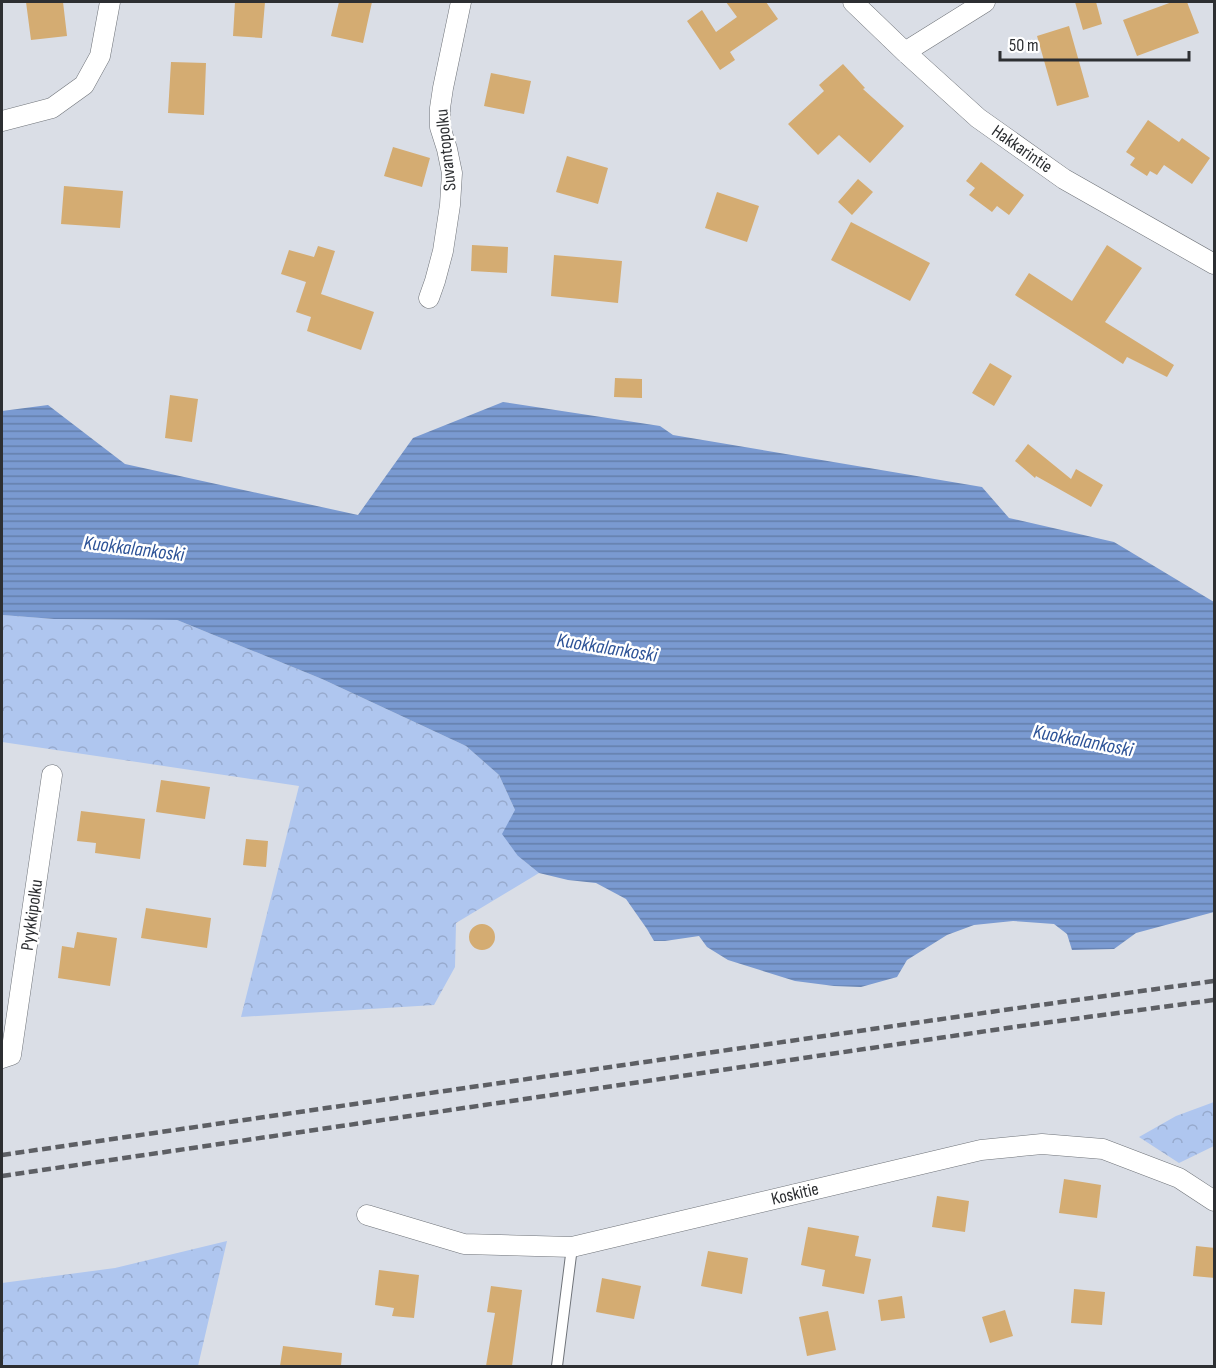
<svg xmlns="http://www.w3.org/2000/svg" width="1216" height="1368" font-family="'Sofia Sans Condensed',sans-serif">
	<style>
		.forest { fill: url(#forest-crowns) }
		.water { fill: url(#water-rules) }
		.building { fill: #d4ac72 }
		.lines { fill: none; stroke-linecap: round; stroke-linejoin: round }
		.service-casing { stroke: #6f7379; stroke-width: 12 }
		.minor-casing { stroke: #6f7379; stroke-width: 21 }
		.service { stroke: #fff; stroke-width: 10 }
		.minor { stroke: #fff; stroke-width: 20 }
		.rail { stroke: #5d5f64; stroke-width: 4.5; stroke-dasharray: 9 4.5; stroke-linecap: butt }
		.labels { text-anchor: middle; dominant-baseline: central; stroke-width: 5; stroke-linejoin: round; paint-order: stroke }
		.street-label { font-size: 18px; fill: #2d2f32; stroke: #fff }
		.water-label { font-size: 20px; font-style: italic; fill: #2d5397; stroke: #fff }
	</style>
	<defs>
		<pattern id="forest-crowns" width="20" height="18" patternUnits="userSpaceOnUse" patternTransform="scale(1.5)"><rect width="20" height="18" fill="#afc6ef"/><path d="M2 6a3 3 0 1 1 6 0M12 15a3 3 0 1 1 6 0" fill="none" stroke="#97aacd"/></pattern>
		<pattern id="water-rules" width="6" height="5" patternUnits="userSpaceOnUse" patternTransform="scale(1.5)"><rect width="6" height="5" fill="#7a9ad1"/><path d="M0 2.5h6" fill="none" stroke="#647eaa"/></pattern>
	</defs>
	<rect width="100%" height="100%" fill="#dadee6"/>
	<!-- forest -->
	<path class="forest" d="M 2,615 L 54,619 L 177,620 L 322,679 L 466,746 L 499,775 L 515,810 L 518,856 L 539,873 L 456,923 L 455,967 L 434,1005 L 241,1017 L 299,786 L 2,742 Z
		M 1214,1102 L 1214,1146 L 1179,1163 L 1139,1137 L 1176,1116 Z
		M 227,1241 L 198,1366 L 2,1366 L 2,1283 L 115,1268 Z"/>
	<!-- water -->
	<path class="water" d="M 503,402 L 660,426 L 673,435 L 982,487 L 1009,518 L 1114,542 L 1214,602 L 1214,912 L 1136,933 L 1114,949 L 1072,950 L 1067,934 L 1054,924 L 1013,921 L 974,925 L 947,935 L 907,960 L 897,977 L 861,987 L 834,986 L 795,981 L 728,960 L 707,947 L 699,936 L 665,941 L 654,941 L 647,929 L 626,899 L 596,883 L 568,880 L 539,873 L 518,856 L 502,834 L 515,810 L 499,775 L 466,746 L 322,679 L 177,620 L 54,619 L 2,615 L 2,411 L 48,405 L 125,464 L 358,515 L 413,438 Z"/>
	<!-- building -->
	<path class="building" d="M 26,2 L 63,2 L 67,36 L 31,40 Z
		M 235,2 L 265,2 L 262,38 L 233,36 Z
		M 339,2 L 372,2 L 363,43 L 331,36 Z
		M 726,2 L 766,2 L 778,19 L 730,52 L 735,60 L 720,70 L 687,21 L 702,10 L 716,32 L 737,17 Z
		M 1075,2 L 1096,2 L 1102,24 L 1083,30 Z
		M 1172,2 L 1187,2 L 1199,33 L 1137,56 L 1123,20 Z
		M 1069,26 L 1089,97 L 1057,106 L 1037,36 Z
		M 171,62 L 206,63 L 204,115 L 168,113 Z
		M 843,64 L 865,88 L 863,89 L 904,126 L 870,163 L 839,135 L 818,155 L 788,124 L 824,91 L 819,85 Z
		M 491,73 L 531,81 L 524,114 L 484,106 Z
		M 1148,120 L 1179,142 L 1182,138 L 1210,158 L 1192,184 L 1164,165 L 1157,175 L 1150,171 L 1147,176 L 1130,165 L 1135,158 L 1126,152 Z
		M 393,147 L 430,158 L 422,187 L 384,176 Z
		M 567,156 L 608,168 L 598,204 L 556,192 Z
		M 981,162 L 1024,195 L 1009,215 L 997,206 L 992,212 L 969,195 L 975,188 L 966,181 Z
		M 858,179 L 873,192 L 852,215 L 838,202 Z
		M 64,186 L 123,191 L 120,228 L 61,224 Z
		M 717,192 L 759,206 L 747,242 L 705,228 Z
		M 851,222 L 930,263 L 910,301 L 831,260 Z
		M 472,245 L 508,247 L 507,273 L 471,271 Z
		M 1107,245 L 1142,268 L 1105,322 L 1174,365 L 1167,377 L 1127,357 L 1123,364 L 1015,295 L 1029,273 L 1072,301 Z
		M 318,246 L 335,251 L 321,294 L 374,312 L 361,350 L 307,331 L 311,317 L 296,312 L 306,282 L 281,274 L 289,250 L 314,257 Z
		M 554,255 L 622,261 L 618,303 L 551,296 Z
		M 990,363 L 1012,376 L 994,406 L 972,393 Z
		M 615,378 L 642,379 L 642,398 L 614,397 Z
		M 170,395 L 198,399 L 192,442 L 165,438 Z
		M 1028,444 L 1071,479 L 1076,469 L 1103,485 L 1091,507 L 1036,476 L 1035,478 L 1015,461 Z
		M 161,780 L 210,787 L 205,819 L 156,812 Z
		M 81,811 L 145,819 L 140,859 L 95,853 L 96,843 L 77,841 Z
		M 246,839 L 268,841 L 266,867 L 243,865 Z
		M 146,908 L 211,918 L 207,948 L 141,938 Z
		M469 937a13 13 0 1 1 26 0a13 13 0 1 1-26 0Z
		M 77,932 L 117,938 L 110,986 L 58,978 L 62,946 L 74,948 Z
		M 1064,1179 L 1101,1185 L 1097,1218 L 1059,1213 Z
		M 937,1196 L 969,1201 L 965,1232 L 932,1227 Z
		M 808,1227 L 859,1236 L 855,1256 L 871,1259 L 864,1294 L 822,1286 L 825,1270 L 801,1265 Z
		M 1196,1246 L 1215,1248 L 1215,1278 L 1193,1276 Z
		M 708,1251 L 748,1258 L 742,1294 L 701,1286 Z
		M 379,1270 L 419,1275 L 414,1318 L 392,1316 L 394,1308 L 375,1305 Z
		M 602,1278 L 641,1286 L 634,1319 L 596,1312 Z
		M 491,1286 L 522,1290 L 512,1366 L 486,1366 L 495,1313 L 487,1312 Z
		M 1074,1289 L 1105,1292 L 1102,1325 L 1071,1323 Z
		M 902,1296 L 905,1318 L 881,1321 L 878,1300 Z
		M 1005,1310 L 1013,1336 L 990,1343 L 982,1317 Z
		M 828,1311 L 836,1350 L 807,1356 L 799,1317 Z
		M 283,1346 L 342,1353 L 341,1366 L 280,1366 Z"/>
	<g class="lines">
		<defs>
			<path id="service" d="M 557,1366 L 572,1247"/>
			<path id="minor" d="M 853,2 L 905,52 L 978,118 L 1064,179 L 1214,264
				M 905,52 L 985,2
				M 2,121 L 52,108 L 84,85 L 100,56 L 110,2
				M 429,298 L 435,281 L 443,251 L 450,205 L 452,173 L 447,149 L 440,127 L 440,108 L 443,88 L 461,2
				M 2,1058 L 11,1055 L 52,775
				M 367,1215 L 464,1244 L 572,1247 L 981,1150 L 1042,1144 L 1103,1149 L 1179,1178 L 1214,1201"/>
		</defs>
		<!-- service casing -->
		<use href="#service" class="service-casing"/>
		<!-- minor casing -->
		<use href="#minor" class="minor-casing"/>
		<!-- service -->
		<use href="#service" class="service"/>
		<!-- minor -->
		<use href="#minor" class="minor"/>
		<!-- rail -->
		<path class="rail" d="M 2,1155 L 1011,1009 L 1214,981
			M 2,1176 L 1014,1027 L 1214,1000"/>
	</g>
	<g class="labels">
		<!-- street labels -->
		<g class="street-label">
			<text transform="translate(1022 149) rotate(35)">Hakkarintie</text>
			<text transform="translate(446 150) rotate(-96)">Suvantopolku</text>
			<text transform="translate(32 915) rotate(-82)">Pyykkipolku</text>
			<text transform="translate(795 1194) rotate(-13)">Koskitie</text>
		</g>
		<!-- water labels -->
		<g class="water-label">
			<text transform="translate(134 549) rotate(7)">Kuokkalankoski</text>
			<text transform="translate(607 648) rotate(9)">Kuokkalankoski</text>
			<text transform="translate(1083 741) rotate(11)">Kuokkalankoski</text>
		</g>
	</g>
	<!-- border -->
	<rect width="1216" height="1368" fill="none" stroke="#2d2f32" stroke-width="6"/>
	<!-- scale -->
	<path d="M1000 51v9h189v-9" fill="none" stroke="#2d2f32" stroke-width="3"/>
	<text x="1009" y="51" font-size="18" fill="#2d2f32" stroke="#ffffff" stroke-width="4.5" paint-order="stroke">50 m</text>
</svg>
